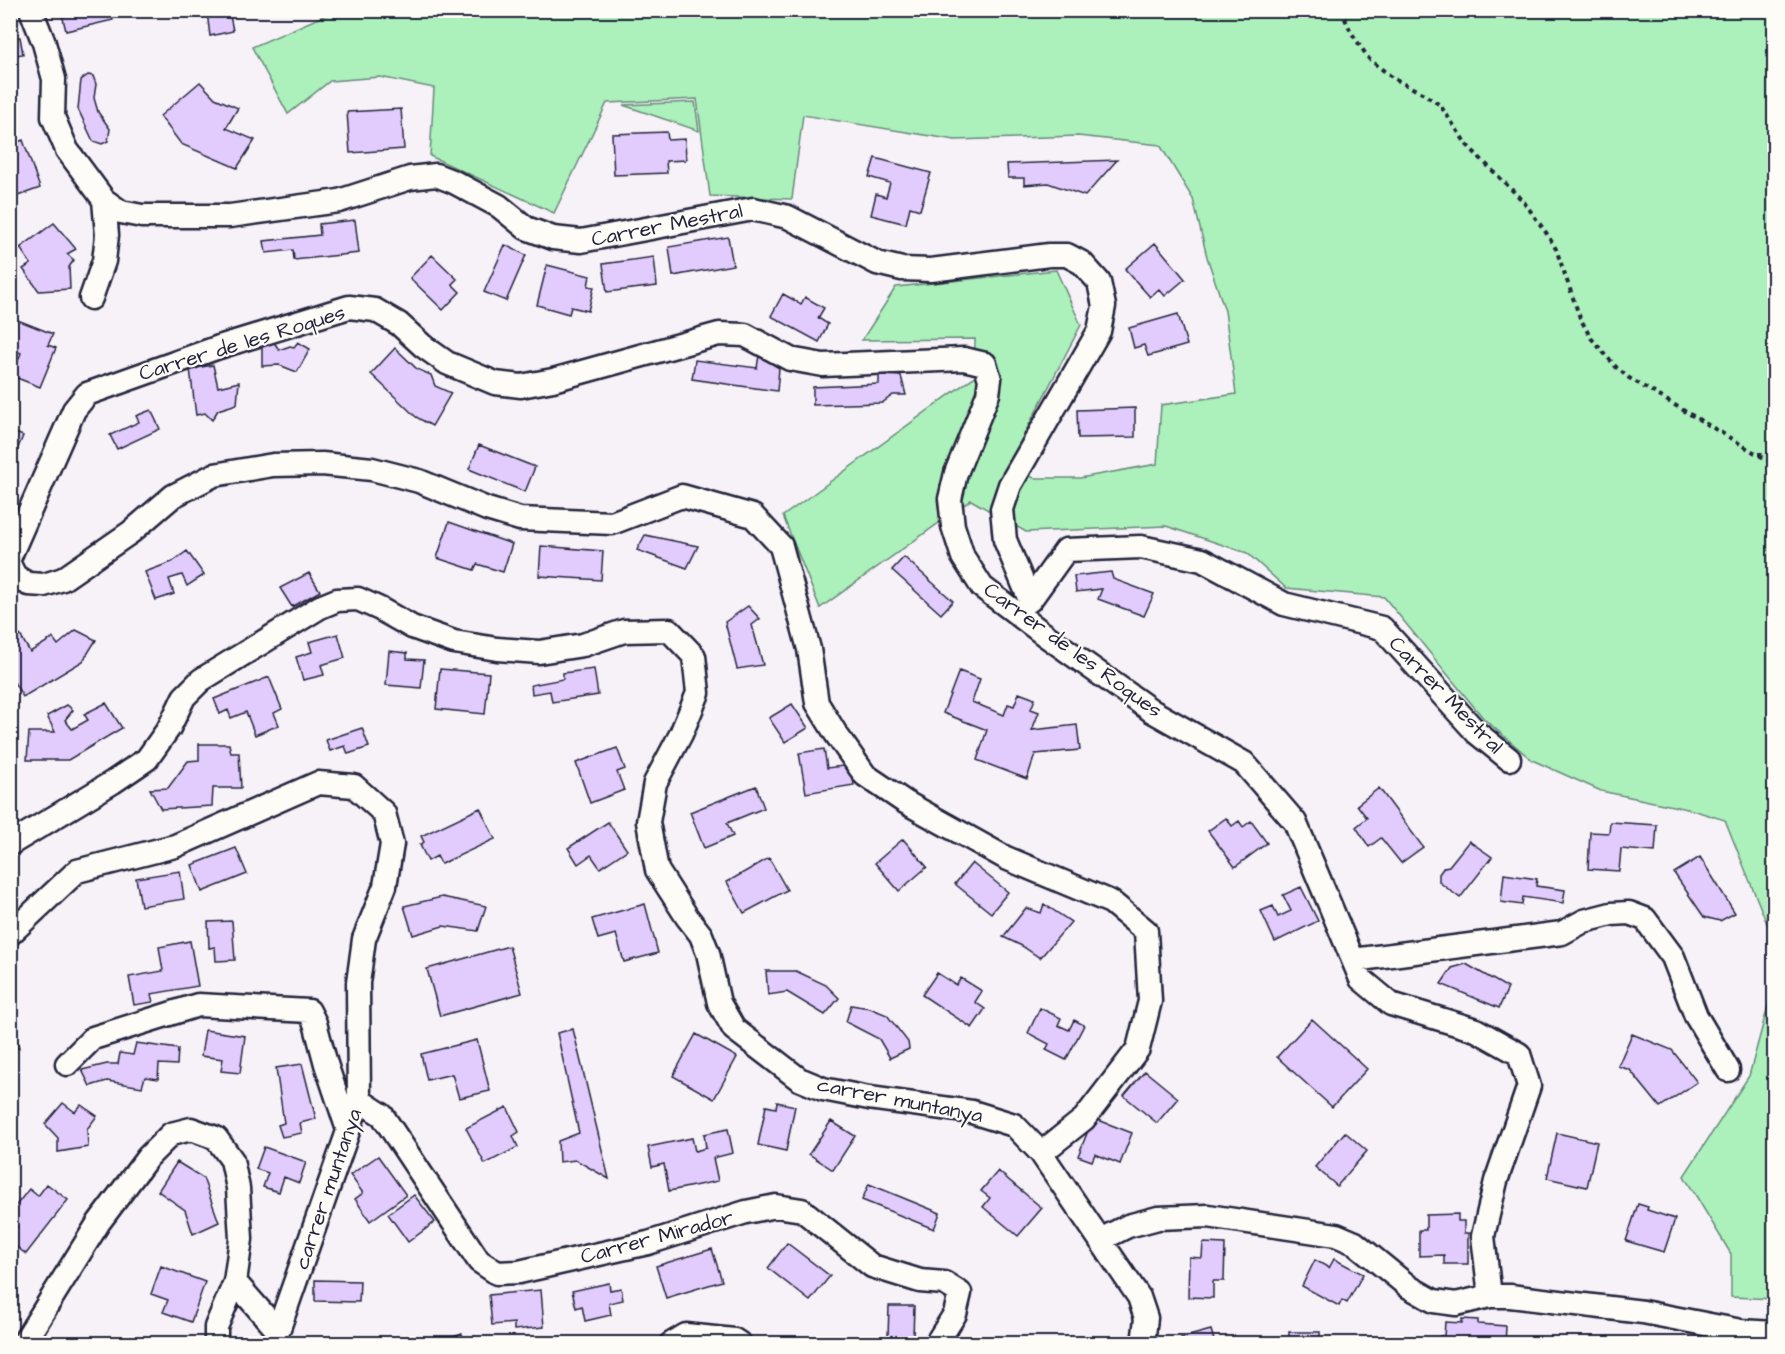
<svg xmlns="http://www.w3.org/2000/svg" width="1785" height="1354" font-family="'Architects Daughter',sans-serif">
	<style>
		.green { fill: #acf0bb; stroke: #67897b; stroke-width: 1.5 }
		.building { fill: #e1ccfd; stroke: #22223b; stroke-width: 1.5 }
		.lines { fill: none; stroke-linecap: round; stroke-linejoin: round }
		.minor-casing { stroke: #22223b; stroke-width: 27 }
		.path { stroke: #22223b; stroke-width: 4; stroke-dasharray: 4.5 4.5; stroke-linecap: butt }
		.minor { stroke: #fdfcf7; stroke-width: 22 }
		.labels { text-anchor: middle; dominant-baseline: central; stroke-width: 4.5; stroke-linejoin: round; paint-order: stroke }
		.street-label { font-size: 21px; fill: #22223b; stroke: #fdfcf7 }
	</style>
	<rect width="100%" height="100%" fill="#f7f2f8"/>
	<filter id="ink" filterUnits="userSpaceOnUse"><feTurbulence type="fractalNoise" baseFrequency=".0167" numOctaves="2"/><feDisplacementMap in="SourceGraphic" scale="12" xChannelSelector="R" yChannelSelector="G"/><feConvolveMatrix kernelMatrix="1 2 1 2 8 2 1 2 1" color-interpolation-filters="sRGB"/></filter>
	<g filter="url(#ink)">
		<!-- green -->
		<path class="green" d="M 337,10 L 1774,11 L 1774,941 L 1725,820 L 1692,810 L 1601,791 L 1532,760 L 1484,719 L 1384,597 L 1286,588 L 1247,553 L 1166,526 L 1026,532 L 971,500 L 820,608 L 783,516 L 975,376 L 975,339 L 862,340 L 896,287 L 1056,270 L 1081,325 L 1008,465 L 1034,478 L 1080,478 L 1157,464 L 1161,405 L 1236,394 L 1225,311 L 1207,257 L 1193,199 L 1160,145 L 1078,136 L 955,140 L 803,115 L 792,199 L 710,196 L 697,99 L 607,103 L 554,213 L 430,156 L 434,88 L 380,77 L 330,81 L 288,114 L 252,47 Z
			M 695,102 L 699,131 L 623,105 Z
			M 1774,984 L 1774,1299 L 1731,1297 L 1731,1254 L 1684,1176 L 1749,1076 Z"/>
		<!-- building -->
		<path class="building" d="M 61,10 L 111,10 L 113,20 L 66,31 Z
			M 179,10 L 229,10 L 233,31 L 210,36 L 207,12 L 183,15 Z
			M 20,37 L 23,54 L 10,56 L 10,38 Z
			M 88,75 L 93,76 L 96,84 L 94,98 L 98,112 L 110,129 L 108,141 L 102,144 L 93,141 L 78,109 L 81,80 Z
			M 200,82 L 215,98 L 238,108 L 226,128 L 255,140 L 237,168 L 181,144 L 160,116 Z
			M 401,109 L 404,149 L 350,153 L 347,112 Z
			M 667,132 L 668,140 L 685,139 L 686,160 L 666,161 L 667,173 L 614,175 L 612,134 Z
			M 23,140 L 40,188 L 12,198 L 10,194 L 10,145 Z
			M 875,158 L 931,173 L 920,210 L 910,207 L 906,224 L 871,215 L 876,194 L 886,197 L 890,183 L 869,177 Z
			M 1117,160 L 1085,196 L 1048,183 L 1024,185 L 1024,178 L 1008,178 L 1007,164 Z
			M 355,220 L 359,253 L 294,260 L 293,250 L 266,253 L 264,241 L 320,235 L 319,224 Z
			M 54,223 L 76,249 L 67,254 L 74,260 L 69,267 L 70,289 L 39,291 L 23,269 L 31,264 L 20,248 Z
			M 728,237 L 733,265 L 673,276 L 669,247 Z
			M 1155,243 L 1185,279 L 1165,296 L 1159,289 L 1150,297 L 1125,269 Z
			M 505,245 L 526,255 L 506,301 L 484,292 Z
			M 432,255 L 457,279 L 452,284 L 460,292 L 443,310 L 410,278 Z
			M 654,257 L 657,286 L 607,292 L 603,264 Z
			M 547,265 L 590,276 L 588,286 L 594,287 L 588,311 L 571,307 L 569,314 L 537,305 Z
			M 783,294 L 801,304 L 805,297 L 824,308 L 818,318 L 828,324 L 819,342 L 771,316 Z
			M 1178,314 L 1187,345 L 1148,356 L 1144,345 L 1134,348 L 1129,328 Z
			M 10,317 L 53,334 L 48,345 L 56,348 L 40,387 L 12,376 L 21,353 L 10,349 Z
			M 274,342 L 279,350 L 290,346 L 294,347 L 298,342 L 310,349 L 297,372 L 279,365 L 262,366 L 262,346 Z
			M 395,348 L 417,369 L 431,375 L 435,386 L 451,393 L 432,426 L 416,417 L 371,374 Z
			M 759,355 L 779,368 L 777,391 L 692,379 L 695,360 L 757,368 Z
			M 213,365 L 218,387 L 239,382 L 237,404 L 218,410 L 212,420 L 205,413 L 196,415 L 190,369 Z
			M 879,375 L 901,376 L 906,395 L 893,395 L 882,403 L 813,405 L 813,387 L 879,384 Z
			M 1135,408 L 1135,437 L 1078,438 L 1077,410 Z
			M 151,410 L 160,429 L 117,449 L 110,435 L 139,422 L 136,416 Z
			M 10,431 L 23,436 L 12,462 L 10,462 Z
			M 479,445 L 535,467 L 525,492 L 469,469 Z
			M 449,522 L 512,544 L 503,572 L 477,564 L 474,570 L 437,558 Z
			M 645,535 L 698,546 L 687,568 L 637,550 Z
			M 541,546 L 603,551 L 601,580 L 539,576 Z
			M 187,551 L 204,575 L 187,586 L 182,575 L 169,579 L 174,594 L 156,600 L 145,572 L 172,562 Z
			M 904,557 L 953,601 L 941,614 L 892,570 Z
			M 1111,572 L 1113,579 L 1154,594 L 1144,616 L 1098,599 L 1102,589 L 1076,592 L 1074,576 Z
			M 309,573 L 320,591 L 292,607 L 280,588 Z
			M 748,606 L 760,619 L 752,625 L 763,665 L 737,669 L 725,622 Z
			M 76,630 L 96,640 L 83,661 L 23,697 L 10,676 L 10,641 L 20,635 L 30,652 L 53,638 L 58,645 Z
			M 338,634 L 345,658 L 321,665 L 324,675 L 303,680 L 296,657 L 312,652 L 309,642 Z
			M 389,651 L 407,653 L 407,659 L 424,660 L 421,688 L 386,685 Z
			M 440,669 L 489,673 L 485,714 L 436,709 Z
			M 594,669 L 598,695 L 552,702 L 550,691 L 532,694 L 531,685 L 563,679 L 563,673 Z
			M 959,671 L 980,679 L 972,702 L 1004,715 L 1008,704 L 1014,706 L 1019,693 L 1035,699 L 1031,709 L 1039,712 L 1032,730 L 1077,725 L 1080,750 L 1035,754 L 1027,779 L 977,760 L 987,730 L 943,713 Z
			M 269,677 L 282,709 L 274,713 L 279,725 L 255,735 L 246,712 L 231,718 L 228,710 L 220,714 L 214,699 Z
			M 106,703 L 122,728 L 68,760 L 27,760 L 29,732 L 55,732 L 47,716 L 67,705 L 73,710 L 65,720 L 72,729 L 88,720 L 84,714 Z
			M 792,704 L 808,728 L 785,742 L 769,718 Z
			M 362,728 L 369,747 L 348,754 L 345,746 L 330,751 L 326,740 Z
			M 199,744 L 229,744 L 231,753 L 239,753 L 241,788 L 213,788 L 212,806 L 161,809 L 150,789 L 168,788 L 188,761 L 199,760 Z
			M 617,748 L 625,769 L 617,772 L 624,790 L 590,803 L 576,763 Z
			M 824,749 L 827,768 L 851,765 L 854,785 L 806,793 L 799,753 Z
			M 756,786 L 764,808 L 727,823 L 733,836 L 704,848 L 690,812 Z
			M 1379,788 L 1423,847 L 1401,863 L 1381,838 L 1369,847 L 1356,827 L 1367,818 L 1357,805 Z
			M 480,808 L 495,839 L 441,864 L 437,856 L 428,861 L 420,845 L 424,842 L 421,836 Z
			M 1226,818 L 1232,826 L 1239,821 L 1243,827 L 1251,821 L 1267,843 L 1235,867 L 1208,831 Z
			M 608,822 L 627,850 L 600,868 L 591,855 L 578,864 L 568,848 Z
			M 1610,822 L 1657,825 L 1655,852 L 1621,849 L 1619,871 L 1588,869 L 1590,832 L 1609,833 Z
			M 903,839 L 927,867 L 899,891 L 875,863 Z
			M 1469,841 L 1492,857 L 1460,898 L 1439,882 L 1439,874 L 1444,867 L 1449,866 Z
			M 236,848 L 247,874 L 202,892 L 192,865 Z
			M 1700,857 L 1735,913 L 1720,921 L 1704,917 L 1674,873 Z
			M 769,858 L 787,890 L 744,913 L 727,882 Z
			M 972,863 L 1008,892 L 991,913 L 955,884 Z
			M 180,871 L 184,899 L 141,906 L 136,878 Z
			M 1504,874 L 1537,879 L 1536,886 L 1565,890 L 1563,903 L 1523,897 L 1522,905 L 1501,902 Z
			M 1301,887 L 1318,921 L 1275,942 L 1261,911 L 1273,906 L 1278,917 L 1291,911 L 1283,895 Z
			M 442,897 L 486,906 L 478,931 L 443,926 L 413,935 L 404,906 Z
			M 645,904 L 658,953 L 624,962 L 616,934 L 598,939 L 592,919 Z
			M 1044,904 L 1071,922 L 1040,958 L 1022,946 L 1003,937 L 1026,908 L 1041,913 Z
			M 232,921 L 235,960 L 216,961 L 215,947 L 209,948 L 208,922 Z
			M 190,941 L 198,986 L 151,994 L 153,1002 L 134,1005 L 129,977 L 163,971 L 159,947 Z
			M 509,946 L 522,993 L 440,1016 L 427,969 Z
			M 1466,964 L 1508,988 L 1499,1008 L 1441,984 L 1452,968 Z
			M 766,971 L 796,971 L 826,985 L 839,998 L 825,1015 L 787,992 L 768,995 Z
			M 937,973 L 956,985 L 961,978 L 982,991 L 975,1002 L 985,1009 L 972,1028 L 922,995 Z
			M 851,1005 L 870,1008 L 887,1015 L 908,1042 L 909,1049 L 890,1058 L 879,1039 L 846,1022 Z
			M 1040,1008 L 1061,1018 L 1058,1025 L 1069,1030 L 1074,1020 L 1084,1025 L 1066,1060 L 1046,1050 L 1049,1044 L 1028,1033 Z
			M 10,1015 L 19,1048 L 10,1050 Z
			M 1312,1019 L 1367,1069 L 1332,1107 L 1277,1057 Z
			M 573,1029 L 609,1179 L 576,1160 L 559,1162 L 558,1141 L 579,1133 L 557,1033 Z
			M 205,1030 L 245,1036 L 240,1073 L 221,1071 L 223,1059 L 201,1056 Z
			M 696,1034 L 737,1057 L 714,1099 L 673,1076 Z
			M 1632,1034 L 1672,1050 L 1697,1082 L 1660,1107 L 1630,1070 L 1618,1066 Z
			M 477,1040 L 490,1091 L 459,1098 L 452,1074 L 427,1080 L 421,1054 Z
			M 136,1043 L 178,1049 L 177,1065 L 159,1064 L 158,1079 L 145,1077 L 142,1087 L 107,1081 L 90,1086 L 82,1070 L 107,1064 L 118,1064 L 120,1053 L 133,1055 Z
			M 302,1064 L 316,1119 L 300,1123 L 302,1133 L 282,1137 L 278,1125 L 284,1123 L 276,1068 Z
			M 1145,1071 L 1178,1098 L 1157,1123 L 1124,1096 Z
			M 777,1102 L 795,1106 L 786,1151 L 758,1145 L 766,1106 L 776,1108 Z
			M 63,1103 L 75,1112 L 81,1105 L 97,1116 L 87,1129 L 88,1147 L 58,1152 L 58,1138 L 45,1124 Z
			M 507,1107 L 519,1132 L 513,1136 L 518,1147 L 485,1164 L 466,1128 Z
			M 1093,1118 L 1132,1133 L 1120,1164 L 1095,1154 L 1092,1161 L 1078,1156 Z
			M 831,1121 L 855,1136 L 833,1170 L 809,1154 Z
			M 728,1129 L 733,1153 L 713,1158 L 718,1181 L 669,1191 L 664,1164 L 652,1167 L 648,1147 L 692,1138 L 695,1151 L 706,1148 L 704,1134 Z
			M 1345,1132 L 1367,1151 L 1337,1186 L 1315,1167 Z
			M 1557,1133 L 1597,1142 L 1587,1187 L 1547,1178 Z
			M 264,1147 L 306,1162 L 299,1183 L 284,1177 L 279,1192 L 263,1187 L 268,1173 L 256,1169 Z
			M 378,1156 L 406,1195 L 370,1221 L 355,1199 L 363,1193 L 350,1175 Z
			M 177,1162 L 203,1178 L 219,1222 L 193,1234 L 185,1210 L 158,1191 Z
			M 998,1171 L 1042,1208 L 1018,1236 L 983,1207 L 990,1198 L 981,1191 Z
			M 47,1184 L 68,1200 L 26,1254 L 10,1242 L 10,1235 L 17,1227 L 10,1222 L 10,1213 L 29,1189 L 38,1196 Z
			M 869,1184 L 940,1213 L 934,1229 L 862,1200 Z
			M 414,1195 L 435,1222 L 408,1242 L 388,1214 Z
			M 1638,1204 L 1648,1207 L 1647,1210 L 1675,1219 L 1664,1252 L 1626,1241 Z
			M 1458,1214 L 1458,1221 L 1464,1221 L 1464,1233 L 1468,1233 L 1468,1264 L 1444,1264 L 1444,1255 L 1419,1256 L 1419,1230 L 1426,1230 L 1426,1215 Z
			M 787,1243 L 830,1276 L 810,1301 L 768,1268 Z
			M 1203,1243 L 1225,1244 L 1224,1281 L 1213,1281 L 1213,1298 L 1188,1297 L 1189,1257 L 1202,1258 Z
			M 712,1249 L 722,1281 L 666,1298 L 656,1266 Z
			M 1334,1259 L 1363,1274 L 1347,1303 L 1342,1300 L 1339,1306 L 1302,1286 L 1315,1260 L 1329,1268 Z
			M 161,1266 L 205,1282 L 191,1322 L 163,1312 L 168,1300 L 151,1294 Z
			M 315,1280 L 360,1281 L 359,1302 L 315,1301 Z
			M 609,1283 L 610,1290 L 621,1288 L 623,1300 L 609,1303 L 611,1315 L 585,1321 L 582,1306 L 576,1308 L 572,1291 Z
			M 541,1290 L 544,1327 L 514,1330 L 514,1323 L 492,1325 L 489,1295 Z
			M 889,1306 L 914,1306 L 913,1338 L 888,1337 Z
			M 1462,1319 L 1478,1320 L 1478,1324 L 1506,1326 L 1505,1344 L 1440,1344 L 1440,1336 L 1444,1336 L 1445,1322 L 1462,1323 Z
			M 1211,1330 L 1215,1344 L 1182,1344 L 1181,1338 Z
			M 1289,1332 L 1320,1332 L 1320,1344 L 1289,1344 Z
			M 462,1334 L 466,1344 L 433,1344 Z"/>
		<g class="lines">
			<defs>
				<path id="minor" d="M 31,10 L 44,43 L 54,79 L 53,117 L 67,150 L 104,200 L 107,235 L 104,261 L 91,298
					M 104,200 L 121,212 L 142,216 L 230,216 L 339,201 L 410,178 L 436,175 L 454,182 L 499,206 L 526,228 L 553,238 L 581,241 L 753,209 L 788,217 L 877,263 L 902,269 L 931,270 L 1049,255 L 1067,255 L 1082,263 L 1099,282 L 1104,306 L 1099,331 L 1010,485 L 1002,509 L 1005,540 L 1030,600 L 1066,550 L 1141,547 L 1202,560 L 1284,604 L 1382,628 L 1477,733 L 1509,759
					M 10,556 L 74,410 L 87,394 L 219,347 L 349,307 L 375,310 L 399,324 L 423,346 L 447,363 L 495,383 L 521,386 L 553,380 L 719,334 L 745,335 L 790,359 L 823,365 L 964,359 L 985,364 L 990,379 L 988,394 L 956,473 L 950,499 L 953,526 L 963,557 L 982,587 L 1045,635 L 1152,711 L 1244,763 L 1295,822 L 1361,979 L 1391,1004 L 1476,1030 L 1519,1054 L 1529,1086 L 1496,1181 L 1483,1236 L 1490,1296
					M 10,566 L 15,576 L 28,584 L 44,585 L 63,579 L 131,532 L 173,496 L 214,475 L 273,465 L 322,464 L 372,469 L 419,481 L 487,509 L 520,519 L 612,523 L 682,496 L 753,516 L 781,546 L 809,649 L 817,703 L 836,734 L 865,775 L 905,802 L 1006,858 L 1111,902 L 1146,931 L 1150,1001 L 1138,1049 L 1084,1119 L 1041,1153
					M 10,844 L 113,782 L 147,759 L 169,728 L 184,697 L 201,680 L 320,607 L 337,600 L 358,599 L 380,609 L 412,627 L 454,642 L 497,649 L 539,652 L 583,645 L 624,631 L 669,630 L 694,656 L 698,693 L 681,734 L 655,783 L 648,822 L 657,870 L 687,917 L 701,935 L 708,953 L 719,1003 L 734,1029 L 799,1079 L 823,1089 L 869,1098 L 972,1112 L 1014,1125 L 1041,1153 L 1139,1297 L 1146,1318 L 1143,1344
					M 10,934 L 77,871 L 175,846 L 318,783 L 354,786 L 384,813 L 392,844 L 385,886 L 364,939 L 358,983 L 359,1100 L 278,1331 L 235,1282 L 241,1239 L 238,1188 L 232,1160 L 216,1138 L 191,1129 L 171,1134 L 148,1157 L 99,1222 L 23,1344
					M 1353,960 L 1562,933 L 1584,921 L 1611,914 L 1629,913 L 1645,919 L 1673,957 L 1696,1016 L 1728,1070
					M 67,1064 L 93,1038 L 198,1005 L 309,1011 L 315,1023 L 326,1064 L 348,1130
					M 359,1100 L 382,1115 L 479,1261 L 497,1273 L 519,1272 L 648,1243 L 746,1212 L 776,1206 L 802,1210 L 872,1266 L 920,1281 L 944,1283 L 960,1293 L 955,1314 L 936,1344
					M 1100,1240 L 1128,1226 L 1158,1218 L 1208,1216 L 1336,1235 L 1355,1243 L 1409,1287 L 1434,1301 L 1456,1304 L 1490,1296 L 1510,1296 L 1643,1312 L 1741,1331 L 1774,1333
					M 216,1344 L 216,1327 L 235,1282
					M 671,1344 L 686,1335 L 734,1340 L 740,1344"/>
			</defs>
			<!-- minor casing -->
			<use href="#minor" class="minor-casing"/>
			<!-- path -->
			<path class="path" d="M 1341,10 L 1351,32 L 1369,59 L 1393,78 L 1422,93 L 1440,105 L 1467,145 L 1524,202 L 1547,234 L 1556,249 L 1580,318 L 1591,338 L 1617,368 L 1629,378 L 1774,464
				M 1758,454 L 1774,454"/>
			<!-- minor -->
			<use href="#minor" class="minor"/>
		</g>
	</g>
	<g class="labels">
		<!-- street labels -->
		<g class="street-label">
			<text transform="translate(667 225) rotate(-11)">Carrer Mestral</text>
			<text transform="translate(242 343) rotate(-17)">Carrer de les Roques</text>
			<text transform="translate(1073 650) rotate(36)">Carrer de les Roques</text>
			<text transform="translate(1446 695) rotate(46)">Carrer Mestral</text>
			<text transform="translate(900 1100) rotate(11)">carrer muntanya</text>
			<text transform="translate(328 1189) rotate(-71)">carrer muntanya</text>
			<text transform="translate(657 1237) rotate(-15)">Carrer Mirador</text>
		</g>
	</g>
	<!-- margin -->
	<rect width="1785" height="1354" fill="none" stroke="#fdfcf7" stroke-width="36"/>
	<rect x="18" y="18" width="1749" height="1318" fill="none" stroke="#22223b" stroke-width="2" filter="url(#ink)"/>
</svg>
